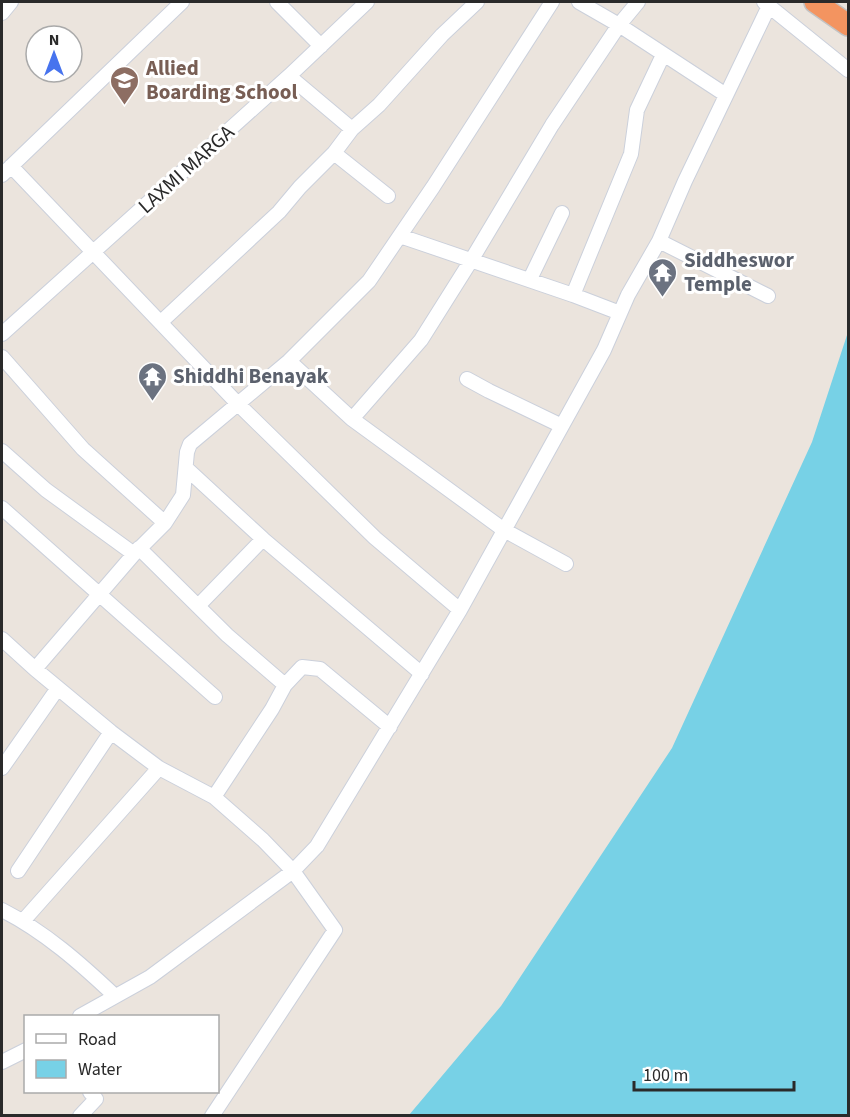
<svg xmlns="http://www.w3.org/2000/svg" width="850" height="1117" font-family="'Source Sans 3',sans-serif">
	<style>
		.water { fill: #77d1e6 }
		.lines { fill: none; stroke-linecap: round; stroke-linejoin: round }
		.minor-casing { stroke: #cbd0db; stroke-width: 16 }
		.highway-casing { stroke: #c3c3c3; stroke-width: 24 }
		.minor { stroke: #fff; stroke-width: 14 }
		.highway { stroke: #f39460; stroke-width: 21 }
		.labels { text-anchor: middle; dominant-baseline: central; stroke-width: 6; stroke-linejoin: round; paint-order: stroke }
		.education-label { font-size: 21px; font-weight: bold; fill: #785e54; stroke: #fff; text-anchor: start }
		.street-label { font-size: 21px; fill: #2a2a2a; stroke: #fff }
		.worship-label { font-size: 21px; font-weight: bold; fill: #5b616d; stroke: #fff; text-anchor: start }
	</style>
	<rect width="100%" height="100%" fill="#ebe4dd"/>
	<!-- water -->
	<path class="water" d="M 848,332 L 848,1115 L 409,1115 L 501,1006 L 672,748 L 812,442 Z"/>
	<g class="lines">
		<defs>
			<path id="minor" d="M 277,2 L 321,46
				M 579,2 L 619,25 L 726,95
				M 764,2 L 848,70
				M 2,13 L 11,2
				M 289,76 L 352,129
				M 334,153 L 388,196
				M 11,166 L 238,404 L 375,538 L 460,610
				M 2,175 L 182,2
				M 400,236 L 573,295 L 620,313
				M 659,241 L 768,296
				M 530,279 L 562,213
				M 573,295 L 631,154 L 637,110 L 663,55
				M 161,322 L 279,212 L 300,187 L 334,153 L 352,129 L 379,105 L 442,35 L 477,2
				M 2,334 L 289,76 L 367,2
				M 2,357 L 83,449 L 165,523
				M 289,361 L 352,419 L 504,530 L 566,564
				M 467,379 L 489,391 L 562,426
				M 352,419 L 421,340 L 472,259 L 552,125 L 619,25 L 638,2
				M 2,451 L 46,490 L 134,554
				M 187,469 L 263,539 L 422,674
				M 2,508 L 215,697
				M 139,548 L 227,635 L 285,685
				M 198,606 L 263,539
				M 2,639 L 35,669 L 111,732 L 159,768 L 214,797 L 263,840 L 293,871 L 335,930 L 212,1116
				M 35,669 L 134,554 L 165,523 L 183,495 L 187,452 L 190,444 L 289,361 L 369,281 L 433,187 L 552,2
				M 2,768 L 58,688
				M 214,797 L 272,709 L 285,685 L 302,667 L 320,669 L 390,727
				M 18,871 L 111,732
				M 2,910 C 45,932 80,963 115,996
				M 23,921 L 159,768
				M 80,1016 L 150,977 L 293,871 L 317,846 L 460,610 L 604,350 L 628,295 L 659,241 L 685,181 L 769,6 L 767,2
				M 2,1062 L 26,1050
				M 80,1116 L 96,1099 L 90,1092"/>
			<path id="highway" d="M 815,2 L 848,25"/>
		</defs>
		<!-- minor casing -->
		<use href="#minor" class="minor-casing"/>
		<!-- highway casing -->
		<use href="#highway" class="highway-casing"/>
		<!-- minor -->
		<use href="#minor" class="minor"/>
		<!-- highway -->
		<use href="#highway" class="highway"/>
	</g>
	<!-- icons -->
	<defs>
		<symbol id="school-pin" viewBox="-11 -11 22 30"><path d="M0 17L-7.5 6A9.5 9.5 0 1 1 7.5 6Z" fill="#8d6e63" stroke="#fff"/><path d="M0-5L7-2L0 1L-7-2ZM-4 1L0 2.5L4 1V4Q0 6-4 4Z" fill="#fff"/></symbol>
		<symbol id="temple-pin" viewBox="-11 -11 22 30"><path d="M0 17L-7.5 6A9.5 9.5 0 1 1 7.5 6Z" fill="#6b7280" stroke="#fff"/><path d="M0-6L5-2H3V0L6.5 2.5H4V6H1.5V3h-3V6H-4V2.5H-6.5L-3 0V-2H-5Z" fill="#fff"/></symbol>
	</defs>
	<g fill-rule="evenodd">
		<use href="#school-pin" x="108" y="64" width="33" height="45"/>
		<use href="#temple-pin" x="646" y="256" width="33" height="45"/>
		<use href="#temple-pin" x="136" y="360" width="33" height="45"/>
	</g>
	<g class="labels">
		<!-- education labels -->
		<g class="education-label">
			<text x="146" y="68">Allied<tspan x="146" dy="24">Boarding School</tspan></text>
		</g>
		<!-- street labels -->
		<g class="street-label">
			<text transform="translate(186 169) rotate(-42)">LAXMI MARGA</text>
		</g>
		<!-- worship labels -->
		<g class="worship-label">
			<text x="684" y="260">Siddheswor<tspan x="684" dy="24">Temple</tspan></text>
			<text x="173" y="376">Shiddhi Benayak</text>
		</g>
	</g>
	<!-- border -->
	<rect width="850" height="1117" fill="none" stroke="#2a2a2a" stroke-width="6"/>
	<!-- legend -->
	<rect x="24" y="1015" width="195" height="78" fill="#ffffff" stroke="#aaaaaa" stroke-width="1.5"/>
	<rect x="36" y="1034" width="30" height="9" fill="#ffffff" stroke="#aaaaaa" stroke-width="1.5"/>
	<text x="78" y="1045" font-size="18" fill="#2a2a2a">Road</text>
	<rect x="36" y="1060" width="30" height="18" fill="#77d1e6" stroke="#aaaaaa" stroke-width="1.5"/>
	<text x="78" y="1075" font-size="18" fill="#2a2a2a">Water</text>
	<!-- north arrow -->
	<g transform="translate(54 54)"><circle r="28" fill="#ffffff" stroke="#aaaaaa" stroke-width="1.5"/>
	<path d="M0-4.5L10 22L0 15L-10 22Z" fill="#4773ee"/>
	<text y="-9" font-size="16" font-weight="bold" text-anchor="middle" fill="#2a2a2a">N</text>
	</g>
	<!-- scale -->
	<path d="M634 1081v9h160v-9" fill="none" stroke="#2a2a2a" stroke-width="3"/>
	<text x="643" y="1081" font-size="18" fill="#2a2a2a" stroke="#ffffff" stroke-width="4.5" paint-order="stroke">100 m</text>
</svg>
